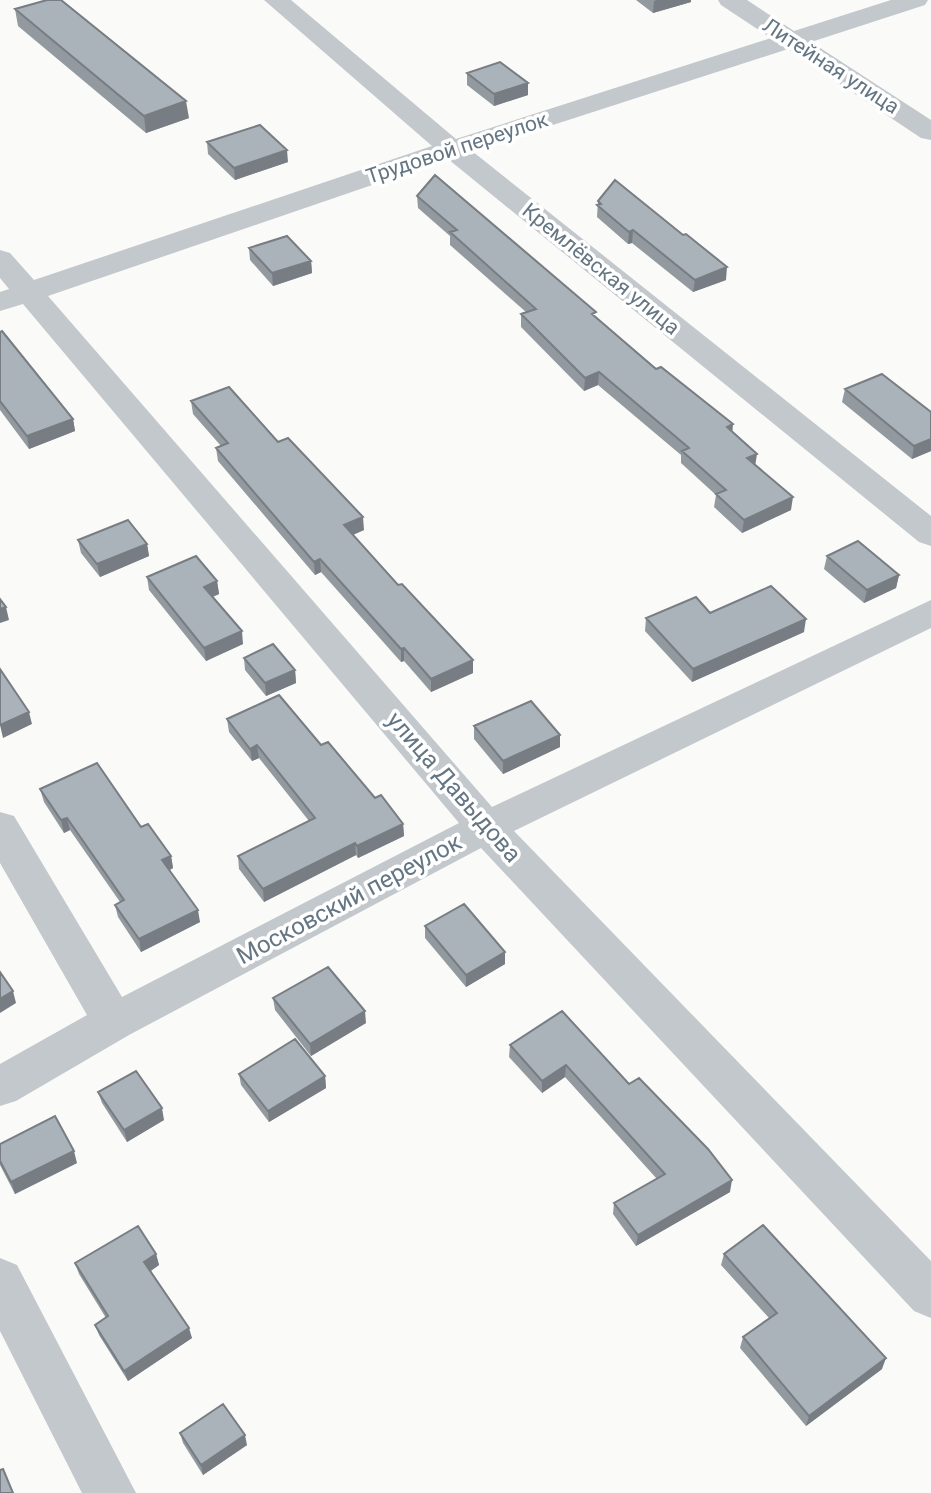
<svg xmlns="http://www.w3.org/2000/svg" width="931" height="1493" font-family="Roboto,sans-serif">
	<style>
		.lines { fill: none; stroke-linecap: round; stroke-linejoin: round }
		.minor { fill: #c3c8cc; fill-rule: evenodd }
		.wall { fill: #929a9f }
		.shaded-wall { fill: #777d82 }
		.building { fill: #aab3b9; stroke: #777d82; stroke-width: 2 }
		.labels { text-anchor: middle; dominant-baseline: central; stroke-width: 7; stroke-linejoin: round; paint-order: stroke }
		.far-street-label { font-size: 21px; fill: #657683; stroke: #fff }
		.street-label { font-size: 24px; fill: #657683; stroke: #fff }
	</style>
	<rect width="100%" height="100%" fill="#fafaf8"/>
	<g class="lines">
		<!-- minor -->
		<path class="minor" d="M 264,0 L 291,0 L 456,139 L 771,38 L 721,5 L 718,0 L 747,0 L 794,31 L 891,0 L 928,0 L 925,5 L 811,42 L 931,120 L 931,140 L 921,138 L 788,49 L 472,151 L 931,516 L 931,546 L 919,542 L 448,159 L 48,296 L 492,807 L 931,600 L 931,628 L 514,831 L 931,1261 L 931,1318 L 914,1311 L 481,848 L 129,1035 L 16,1101 L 0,1106 L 0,1064 L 87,1015 L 0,863 L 0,812 L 14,816 L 122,997 L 459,823 L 23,304 L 0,311 L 0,292 L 9,289 L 0,278 L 0,250 L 10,253 L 34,280 L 432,146 Z
			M 0,1258 L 17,1265 L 136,1493 L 82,1493 L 0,1331 Z"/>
	</g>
	<!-- wall -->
	<path class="wall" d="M 636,0 L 691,0 L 691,2 L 653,13 Z
		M 15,9 L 189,118 L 146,133 L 18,26 Z
		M 467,73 L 528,95 L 494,106 L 467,85 Z
		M 207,142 L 288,162 L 235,180 L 208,154 Z
		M 417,196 L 595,317 L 732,432 L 756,465 L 791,510 L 742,533 L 714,507 L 716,495 L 681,463 L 681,455 L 598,385 L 584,391 L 521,327 L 521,314 L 526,312 L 450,245 L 450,236 L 418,208 Z
		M 598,201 L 726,280 L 693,292 L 632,243 L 628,244 L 597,217 Z
		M 249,248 L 311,261 L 312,273 L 273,286 L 250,260 Z
		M 0,332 L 73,419 L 75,431 L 29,449 L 0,410 Z
		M 845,389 L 931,412 L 931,451 L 912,459 L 842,402 Z
		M 191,401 L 278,442 L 364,530 L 353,535 L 398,585 L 473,660 L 473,673 L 431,692 L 404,661 L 401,662 L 321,572 L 315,575 L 218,461 L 216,448 L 221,446 L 193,414 Z
		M 78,540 L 147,544 L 149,556 L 100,577 L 81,553 Z
		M 827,556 L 899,575 L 896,588 L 864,603 L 824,569 Z
		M 147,577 L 217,581 L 219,594 L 213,597 L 243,644 L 206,661 L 149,590 Z
		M 710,613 L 804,632 L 692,682 L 645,631 L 646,618 Z
		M 244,658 L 295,670 L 296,683 L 266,696 L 245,670 Z
		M 227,719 L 321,745 L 375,798 L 403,824 L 404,836 L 358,858 L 356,855 L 264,902 L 239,869 L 238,856 L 309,821 L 259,758 L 252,761 L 229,732 Z
		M 474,726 L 560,735 L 560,747 L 503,774 L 474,739 Z
		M 40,789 L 141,827 L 171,856 L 173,868 L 170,870 L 200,922 L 141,952 L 118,917 L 115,905 L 120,902 L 70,830 L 64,833 L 44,802 Z
		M 425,926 L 505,964 L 466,987 L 425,938 Z
		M 273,998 L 366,1023 L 311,1056 L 275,1010 Z
		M 562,1011 L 730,1192 L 636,1246 L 613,1214 L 614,1203 L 657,1179 L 565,1077 L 542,1093 L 509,1057 L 510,1045 Z
		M 239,1074 L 325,1076 L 326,1088 L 269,1122 L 241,1085 Z
		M 98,1092 L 164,1120 L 127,1142 L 102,1103 Z
		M 0,1144 L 77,1163 L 15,1194 L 0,1165 Z
		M 156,1254 L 159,1265 L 151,1271 L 192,1338 L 128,1381 L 99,1335 L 95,1325 L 106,1318 L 79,1274 L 75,1263 Z
		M 724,1254 L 882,1369 L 806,1426 L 740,1348 L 743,1337 L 769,1318 L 721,1265 Z
		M 180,1433 L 247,1445 L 203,1475 L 183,1443 Z"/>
	<!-- shaded-wall -->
	<path class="shaded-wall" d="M 657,0 L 691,0 L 691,2 L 653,13 L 654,1 Z
		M 528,83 L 528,95 L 494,106 L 494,94 Z
		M 186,101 L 189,118 L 146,133 L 144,116 Z
		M 287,150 L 288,162 L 235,180 L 234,168 Z
		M 633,230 L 632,243 L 628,244 L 629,232 Z
		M 311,261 L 312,273 L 273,286 L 272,273 Z
		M 727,267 L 726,280 L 693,292 L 695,280 Z
		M 599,372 L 598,385 L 584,391 L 585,378 Z
		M 73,419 L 75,431 L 29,449 L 27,436 Z
		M 733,424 L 732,437 L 727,427 Z
		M 931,439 L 931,451 L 912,459 L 914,446 Z
		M 757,454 L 755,467 L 747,458 Z
		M 793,497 L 791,510 L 742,533 L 744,520 Z
		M 363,517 L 364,530 L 345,538 L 344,525 Z
		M 147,544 L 149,556 L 100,577 L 97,564 Z
		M 320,559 L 321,572 L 315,575 L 314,562 Z
		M 899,575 L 896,588 L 864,603 L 867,590 Z
		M 217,581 L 219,594 L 206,599 L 204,587 Z
		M 6,607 L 9,620 L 0,623 L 0,609 Z
		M 806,619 L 804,632 L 692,682 L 693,669 Z
		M 242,631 L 243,644 L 206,661 L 204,648 Z
		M 404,648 L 404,661 L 401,662 L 401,649 Z
		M 473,660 L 473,673 L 431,692 L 431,679 Z
		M 295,670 L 296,683 L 266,696 L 265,683 Z
		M 29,712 L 32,724 L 3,738 L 0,725 Z
		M 560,735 L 560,747 L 503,774 L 503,761 Z
		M 257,745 L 259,758 L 252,761 L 250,749 Z
		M 67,818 L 70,830 L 64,833 L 61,820 Z
		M 403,824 L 404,836 L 358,858 L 357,846 Z
		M 355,843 L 356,855 L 264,902 L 263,889 Z
		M 171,856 L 173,868 L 165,872 L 162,860 Z
		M 198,910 L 200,922 L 141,952 L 139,939 Z
		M 505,952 L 505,964 L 466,987 L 466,975 Z
		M 13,991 L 16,1003 L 0,1013 L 0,999 Z
		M 365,1011 L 366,1023 L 311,1056 L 310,1044 Z
		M 566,1065 L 565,1077 L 542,1093 L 542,1081 Z
		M 325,1076 L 326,1088 L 269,1122 L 268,1111 Z
		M 162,1108 L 164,1120 L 127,1142 L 124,1130 Z
		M 74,1151 L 77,1163 L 15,1194 L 11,1182 Z
		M 732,1180 L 730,1192 L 636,1246 L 638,1235 Z
		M 156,1254 L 159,1265 L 147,1273 L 144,1262 Z
		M 189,1328 L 192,1338 L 128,1381 L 124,1371 Z
		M 886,1358 L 882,1369 L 806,1426 L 809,1416 Z
		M 245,1435 L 247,1445 L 203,1475 L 201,1465 Z"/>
	<!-- building -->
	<path class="building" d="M 47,0 L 61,0 L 186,101 L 144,116 L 15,9 Z
		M 500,62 L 528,83 L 494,94 L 467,73 Z
		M 260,125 L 287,150 L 234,168 L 207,142 Z
		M 435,175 L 596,312 L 592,314 L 656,369 L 661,367 L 733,424 L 727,427 L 757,454 L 747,458 L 793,497 L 744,520 L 716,494 L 726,490 L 682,451 L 689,448 L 599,372 L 585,378 L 521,314 L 536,309 L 450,232 L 457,230 L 417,196 Z
		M 615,180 L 683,235 L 686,234 L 727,267 L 695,280 L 633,230 L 629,232 L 597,205 L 601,204 L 598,201 Z
		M 287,236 L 311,261 L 272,273 L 249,248 Z
		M 2,331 L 73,419 L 27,436 L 0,401 L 0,332 Z
		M 882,374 L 931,412 L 931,439 L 914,446 L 845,389 Z
		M 229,387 L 278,442 L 288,438 L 363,517 L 344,525 L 398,585 L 402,584 L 473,660 L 431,679 L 404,648 L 401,649 L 320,559 L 314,562 L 216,448 L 228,443 L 191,401 Z
		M 128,520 L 147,544 L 97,564 L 78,540 Z
		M 858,541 L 899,575 L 867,590 L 827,556 Z
		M 196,556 L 217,581 L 204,587 L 242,631 L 204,648 L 147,577 Z
		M 771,586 L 806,619 L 693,669 L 646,618 L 696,597 L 710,613 Z
		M 0,599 L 6,607 L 0,609 Z
		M 273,644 L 295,670 L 265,683 L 244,658 Z
		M 0,669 L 29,712 L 0,725 Z
		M 279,695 L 321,745 L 328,742 L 375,798 L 381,795 L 403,824 L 357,846 L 355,843 L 263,889 L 238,856 L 315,818 L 257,745 L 250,749 L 227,719 Z
		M 531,701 L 560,735 L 503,761 L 474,726 Z
		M 97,763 L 141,827 L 148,824 L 171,856 L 162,860 L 198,910 L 139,939 L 115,905 L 124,900 L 67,818 L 61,820 L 40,789 Z
		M 464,904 L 505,952 L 466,975 L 425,926 Z
		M 328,967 L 365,1011 L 310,1044 L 273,998 Z
		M 0,972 L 13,991 L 0,999 Z
		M 562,1011 L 629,1084 L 639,1078 L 708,1149 L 732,1180 L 638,1235 L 614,1203 L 665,1174 L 566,1065 L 542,1081 L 510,1045 Z
		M 295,1039 L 325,1076 L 268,1111 L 239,1074 Z
		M 136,1071 L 162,1108 L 124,1130 L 98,1092 Z
		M 55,1116 L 74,1151 L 11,1182 L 0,1161 L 0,1144 Z
		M 763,1225 L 886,1358 L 809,1416 L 743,1337 L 777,1313 L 724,1254 Z
		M 138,1226 L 156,1254 L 144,1262 L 189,1328 L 124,1371 L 95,1325 L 108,1316 L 75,1263 Z
		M 223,1404 L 245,1435 L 201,1465 L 180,1433 Z
		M 3,1469 L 13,1493 L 0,1493 L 0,1470 Z"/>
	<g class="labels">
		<!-- far-street labels -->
		<g class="far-street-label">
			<text transform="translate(831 66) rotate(33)">Литейная улица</text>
			<text transform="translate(457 148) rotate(-18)">Трудовой переулок</text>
			<text transform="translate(601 269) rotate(39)">Кремлёвская улица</text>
		</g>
		<!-- street labels -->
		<g class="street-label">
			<text transform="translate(454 787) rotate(49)">улица Давыдова</text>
			<text transform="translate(349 899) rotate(-28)">Московский переулок</text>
		</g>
	</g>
</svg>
